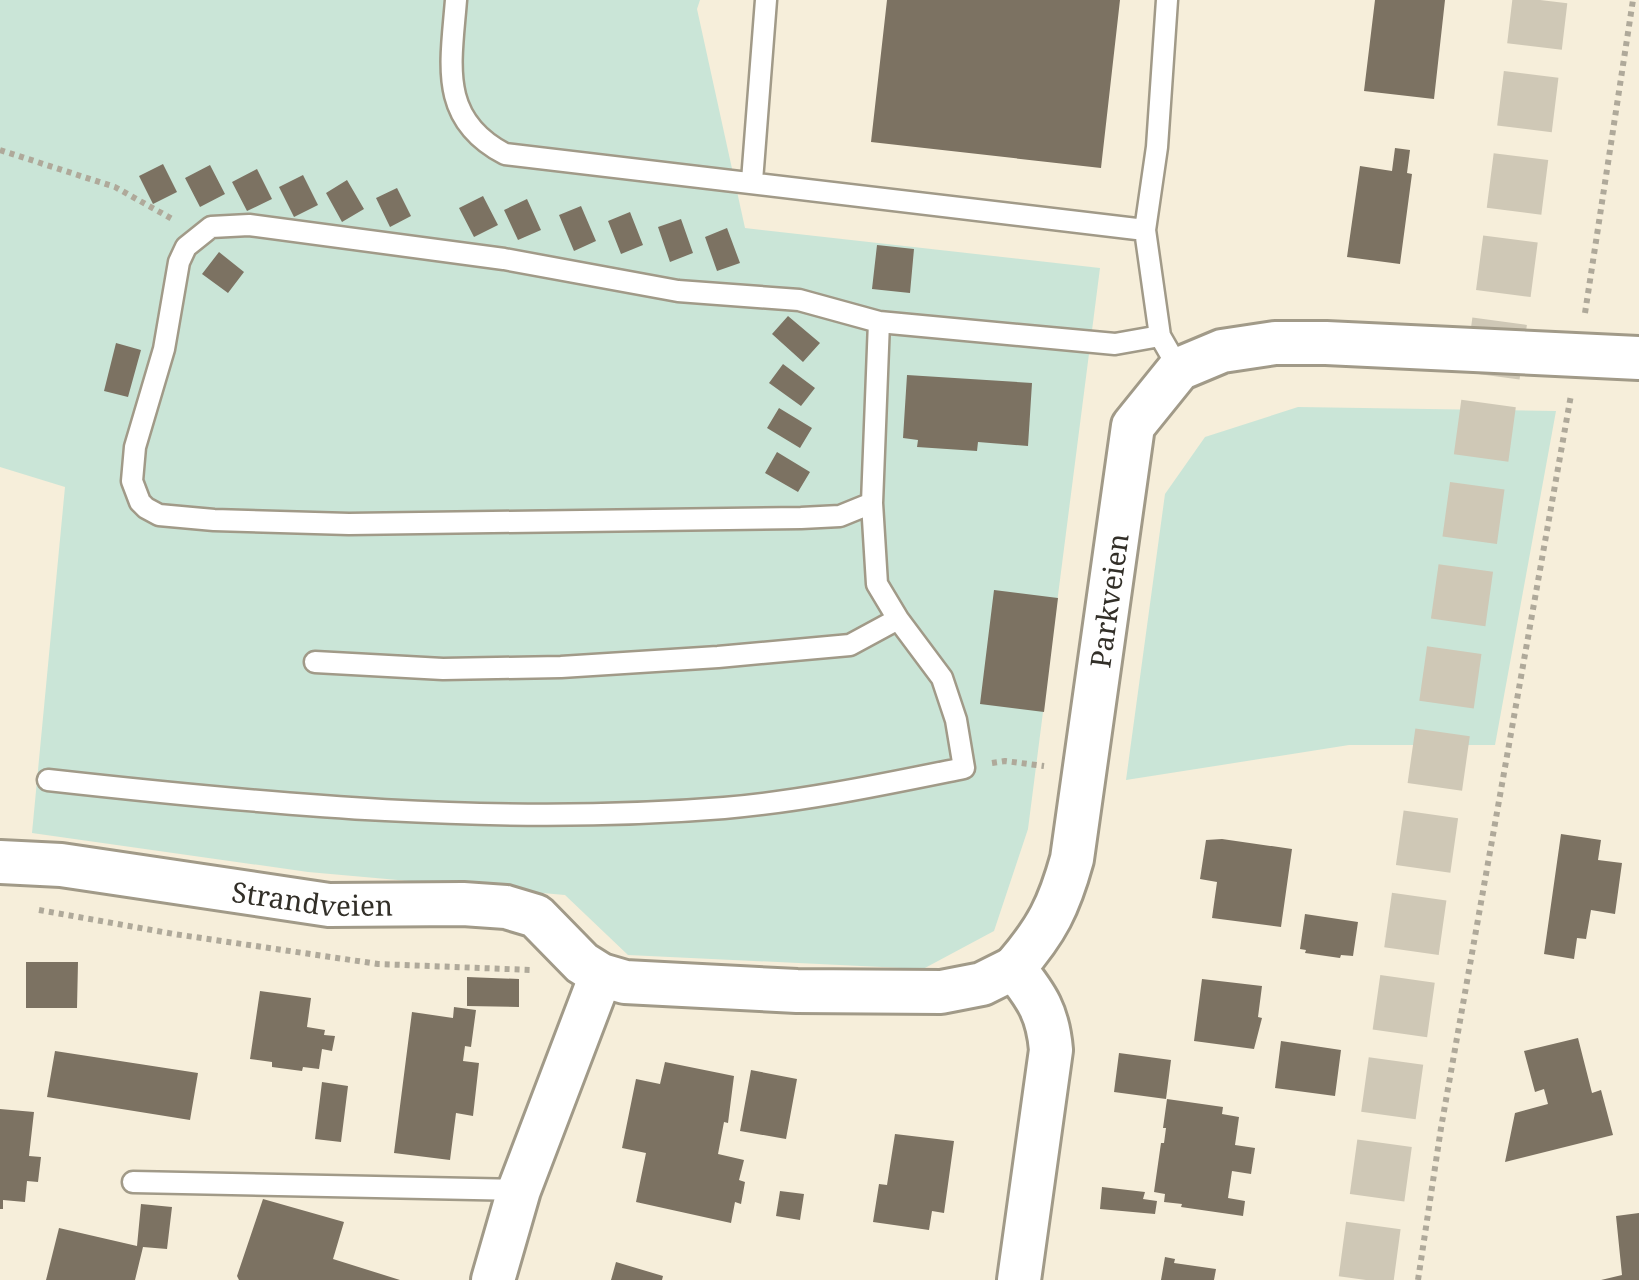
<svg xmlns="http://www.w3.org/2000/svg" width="1639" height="1280" font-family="'Noto Serif',serif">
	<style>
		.green { fill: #cae5d7 }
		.building { fill: #7c7262 }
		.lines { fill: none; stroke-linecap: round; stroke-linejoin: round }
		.trunk-tunnel { stroke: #cfc8b6; stroke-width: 55; stroke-dasharray: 55 28; stroke-linecap: butt }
		.service-casing { stroke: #a19a88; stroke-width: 25 }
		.minor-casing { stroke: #a19a88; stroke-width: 48 }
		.path { stroke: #afa99a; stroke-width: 6; stroke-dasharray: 5 5; stroke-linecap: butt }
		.service { stroke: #fff; stroke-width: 20 }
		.minor { stroke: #fff; stroke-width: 42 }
		.labels { text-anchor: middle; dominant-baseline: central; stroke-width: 10; stroke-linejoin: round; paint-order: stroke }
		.street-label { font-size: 28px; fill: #322f28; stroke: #fefbf3 }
	</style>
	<rect width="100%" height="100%" fill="#f6eeda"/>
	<!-- green -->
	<path class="green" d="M 0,0 L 700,0 L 697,9 L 745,228 L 1100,268 L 1028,829 L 994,931 L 923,969 L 628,955 L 565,895 L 308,872 L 32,833 L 65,487 L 0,467 Z
		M 1298,407 L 1556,411 L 1495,745 L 1349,745 L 1126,780 L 1165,494 L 1205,437 Z"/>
	<!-- building -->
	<path class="building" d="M 887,0 L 1120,0 L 1101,168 L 871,142 Z
		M 1375,0 L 1445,0 L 1434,99 L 1364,91 Z
		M 1395,148 L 1410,150 L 1407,173 L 1412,174 L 1400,264 L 1347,257 L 1360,166 L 1392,171 Z
		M 163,164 L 177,192 L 153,204 L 139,176 Z
		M 210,165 L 225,194 L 200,207 L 185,178 Z
		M 257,169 L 272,199 L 247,211 L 232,182 Z
		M 303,175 L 318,205 L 294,217 L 279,187 Z
		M 347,180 L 364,209 L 342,222 L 326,193 Z
		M 397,188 L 411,216 L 390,227 L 376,198 Z
		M 483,196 L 498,225 L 474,237 L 459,208 Z
		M 527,199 L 541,230 L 518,240 L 504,210 Z
		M 581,206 L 596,241 L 574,251 L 559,215 Z
		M 630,212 L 643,245 L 621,254 L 608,221 Z
		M 681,219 L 693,253 L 670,262 L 658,227 Z
		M 727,228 L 740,263 L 717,271 L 705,237 Z
		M 877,245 L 914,249 L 910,293 L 872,289 Z
		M 219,252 L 244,272 L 228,293 L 202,274 Z
		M 788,316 L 820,343 L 803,362 L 772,334 Z
		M 116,343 L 141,350 L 128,397 L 104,391 Z
		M 783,364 L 815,388 L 801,406 L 769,383 Z
		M 907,375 L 1032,383 L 1028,446 L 978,442 L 977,451 L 917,447 L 918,440 L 903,438 Z
		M 779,408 L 812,428 L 800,448 L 767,428 Z
		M 777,452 L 810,472 L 798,492 L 765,473 Z
		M 994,590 L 1058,598 L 1044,712 L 980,704 Z
		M 1561,834 L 1601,840 L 1598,860 L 1622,863 L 1615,914 L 1591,910 L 1586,939 L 1577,938 L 1574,959 L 1544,954 Z
		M 1222,839 L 1292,849 L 1281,927 L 1212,918 L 1217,882 L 1200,879 L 1206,840 Z
		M 1305,914 L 1358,922 L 1353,956 L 1341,955 L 1340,958 L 1305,953 L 1306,950 L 1300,949 Z
		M 26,962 L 78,962 L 77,1008 L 26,1008 Z
		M 467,977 L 519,979 L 519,1007 L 467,1006 Z
		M 1202,979 L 1262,986 L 1258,1017 L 1262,1018 L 1254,1049 L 1194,1041 Z
		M 260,991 L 311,998 L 307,1027 L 325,1030 L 324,1035 L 335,1036 L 332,1051 L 322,1049 L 319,1069 L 303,1067 L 302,1071 L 272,1067 L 272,1062 L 250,1059 Z
		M 454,1007 L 476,1010 L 471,1047 L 465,1046 L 463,1061 L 479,1063 L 473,1116 L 456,1113 L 450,1160 L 394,1153 L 412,1012 L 453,1018 Z
		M 1578,1038 L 1592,1093 L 1601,1090 L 1613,1135 L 1505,1162 L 1515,1113 L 1548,1104 L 1544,1089 L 1535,1092 L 1524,1051 Z
		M 1281,1041 L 1341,1050 L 1335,1096 L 1275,1088 Z
		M 55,1051 L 198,1073 L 190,1120 L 47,1097 Z
		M 1119,1053 L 1171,1060 L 1166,1099 L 1114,1092 Z
		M 665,1062 L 734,1076 L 728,1123 L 724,1122 L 718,1154 L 744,1160 L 739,1180 L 745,1182 L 741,1204 L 735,1202 L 731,1223 L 636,1202 L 646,1153 L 622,1148 L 636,1079 L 660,1084 Z
		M 751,1070 L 797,1079 L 786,1139 L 740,1131 Z
		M 322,1082 L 348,1086 L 341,1142 L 315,1139 Z
		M 1167,1099 L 1223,1107 L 1222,1114 L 1239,1117 L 1235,1145 L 1255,1148 L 1251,1174 L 1232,1171 L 1228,1198 L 1245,1201 L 1243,1216 L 1181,1207 L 1182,1204 L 1164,1202 L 1165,1194 L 1154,1192 L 1161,1143 L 1164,1143 L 1166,1128 L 1163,1128 Z
		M 0,1109 L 34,1112 L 29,1156 L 41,1157 L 38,1182 L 27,1181 L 25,1202 L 3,1200 L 3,1209 L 0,1209 Z
		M 895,1134 L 954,1141 L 944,1213 L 932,1211 L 929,1230 L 873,1222 L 879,1184 L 887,1185 Z
		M 1102,1187 L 1145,1192 L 1143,1199 L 1157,1201 L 1155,1214 L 1100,1209 Z
		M 780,1191 L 804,1194 L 800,1220 L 776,1216 Z
		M 263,1199 L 344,1222 L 333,1259 L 400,1280 L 239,1280 L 237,1276 Z
		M 141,1204 L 172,1207 L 167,1249 L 143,1247 L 135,1280 L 46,1280 L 59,1228 L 137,1246 Z
		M 1639,1213 L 1639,1280 L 1601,1280 L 1622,1275 L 1616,1216 Z
		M 1165,1257 L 1175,1259 L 1174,1263 L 1216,1269 L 1214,1280 L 1161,1280 Z
		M 616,1262 L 663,1276 L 662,1280 L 611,1280 Z"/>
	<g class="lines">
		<!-- trunk-tunnel -->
		<path class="trunk-tunnel" d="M 1366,1280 C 1423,853 1490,428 1540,0"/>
		<defs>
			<path id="service" d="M 456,0 C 451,64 438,119 505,154 L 1145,230
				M 1167,0 L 1157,147 L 1145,230 L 1160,336 L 1179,369
				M 752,181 L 766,0
				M 872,503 L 840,516 L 801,518 L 349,524 L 214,520 L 159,515 L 146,508 L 140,502 L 132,481 L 135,447 L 164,349 L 179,262 L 186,247 L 211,227 L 249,225 L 504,259 L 678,291 L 799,300 L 879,322 L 1115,344 L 1160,336
				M 315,662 L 443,669 L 561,667 L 718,657 L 850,645 L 898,619
				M 48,780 C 272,805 499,826 724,808 C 805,801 885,784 964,768 L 956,720 L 942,678 L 898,619 L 877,584 L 872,503 L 879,322
				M 133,1182 L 519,1190"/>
			<g id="minor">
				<path id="s1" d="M 0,862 L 61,865 L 329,905 L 463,904 L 506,907 L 536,916 L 582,963 L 601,975 L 625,982 L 797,991 L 941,992 L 982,984 L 1014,968"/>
				<path d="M 493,1280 L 519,1190 L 601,975"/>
				<path id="s2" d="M 1019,1280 L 1051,1050 C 1048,1013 1037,997 1014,968 C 1047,930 1059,906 1072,859 L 1133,426 L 1179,369 L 1222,351 L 1275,343 L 1326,343 L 1639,358"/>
			</g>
		</defs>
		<!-- service casing -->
		<use href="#service" class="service-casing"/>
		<!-- minor casing -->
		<use href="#minor" class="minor-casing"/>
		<!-- path -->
		<path class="path" d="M 0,150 L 115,187 L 174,220
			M 1585,313 L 1633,0
			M 992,763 L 1005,761 L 1044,766
			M 39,910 L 174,934 L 378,964 L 532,970
			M 1418,1280 L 1441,1128 L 1571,395"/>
		<!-- service -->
		<use href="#service" class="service"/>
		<!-- minor -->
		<use href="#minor" class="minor"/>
	</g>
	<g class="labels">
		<!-- street labels -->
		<g class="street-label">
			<text stroke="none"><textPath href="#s2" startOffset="710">Parkveien</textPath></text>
			<text stroke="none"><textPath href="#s1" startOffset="315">Strandveien</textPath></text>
		</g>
	</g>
</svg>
